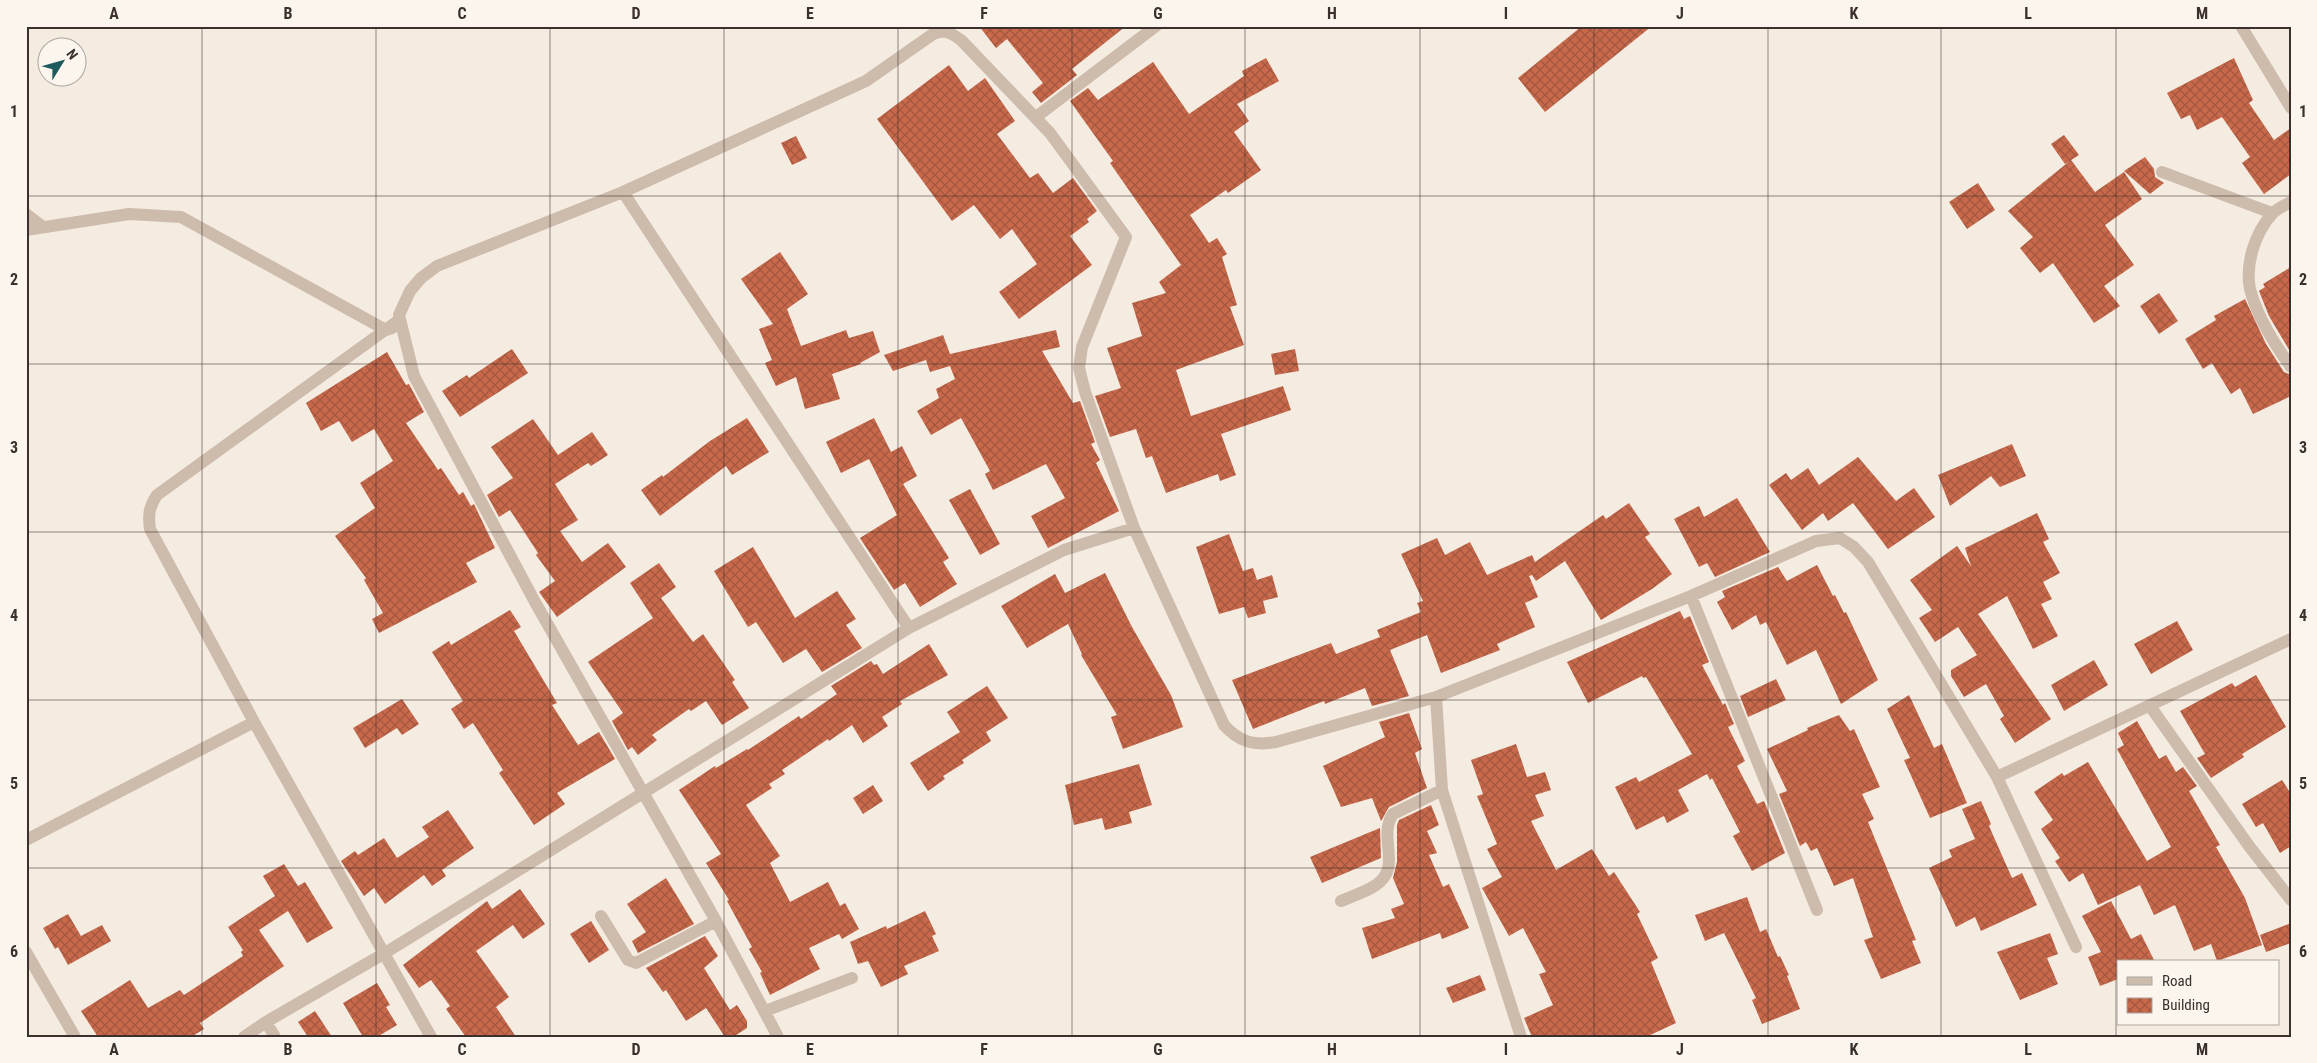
<svg xmlns="http://www.w3.org/2000/svg" width="2317" height="1063" font-family="'Roboto Condensed',sans-serif">
	<style>
		.building { fill: url(#building-cross-hatch) }
		.lines { fill: none; stroke-linecap: round; stroke-linejoin: round }
		.street { stroke: #cdbbac; stroke-width: 12 }
		.grid { fill: none; stroke: #3b302b; stroke-width: 1; stroke-opacity: 0.55 }
		.neatline { fill: none; stroke: #3b302b; stroke-width: 2 }
		.grid-label { font-size: 16px; text-anchor: middle; font-weight: bold; fill: #3b302b }
	</style>
	<defs>
		<pattern id="building-cross-hatch" width="8" height="8" patternUnits="userSpaceOnUse" patternTransform="scale(1.25)"><rect width="8" height="8" fill="#c8694b"/><path d="M0 0l8 8M0 8l8-8" fill="none" stroke="#a4573f"/></pattern>
	</defs>
	<rect width="100%" height="100%" fill="#f4ebe1"/>
	<!-- building -->
	<path class="building" d="M 979,26 L 1126,26 L 1072,69 L 1077,75 L 1041,103 L 1032,92 L 1043,83 L 1007,39 L 996,48 Z
		M 1582,26 L 1652,26 L 1545,112 L 1518,78 Z
		M 1266,58 L 1279,81 L 1237,104 L 1249,121 L 1234,132 L 1261,170 L 1228,193 L 1226,190 L 1190,215 L 1209,243 L 1217,238 L 1227,254 L 1222,257 L 1237,305 L 1230,307 L 1244,345 L 1176,370 L 1191,416 L 1283,386 L 1291,410 L 1221,434 L 1236,475 L 1220,481 L 1218,474 L 1166,493 L 1152,456 L 1146,458 L 1136,429 L 1110,437 L 1095,396 L 1121,388 L 1107,348 L 1142,336 L 1132,303 L 1166,293 L 1159,282 L 1181,265 L 1110,163 L 1113,161 L 1070,101 L 1088,88 L 1098,100 L 1153,62 L 1189,114 L 1244,76 L 1242,71 Z
		M 2234,58 L 2253,100 L 2249,103 L 2274,140 L 2291,128 L 2291,174 L 2264,194 L 2242,163 L 2250,157 L 2222,117 L 2197,130 L 2190,115 L 2181,119 L 2167,93 Z
		M 949,65 L 968,91 L 985,78 L 1015,121 L 997,134 L 1030,178 L 1038,173 L 1053,193 L 1073,178 L 1097,211 L 1087,219 L 1089,222 L 1070,236 L 1092,265 L 1019,319 L 999,292 L 1037,264 L 1012,229 L 1000,239 L 974,205 L 952,221 L 877,119 Z
		M 2064,135 L 2079,155 L 2065,164 L 2051,144 Z
		M 796,136 L 807,158 L 792,165 L 781,143 Z
		M 2145,157 L 2154,169 L 2155,177 L 2164,183 L 2150,194 L 2124,171 Z
		M 2071,160 L 2095,192 L 2124,172 L 2142,199 L 2105,225 L 2134,265 L 2104,286 L 2120,306 L 2094,323 L 2053,263 L 2040,273 L 2020,248 L 2033,237 L 2008,211 Z
		M 1978,183 L 1995,210 L 1967,229 L 1949,202 Z
		M 780,252 L 808,294 L 787,309 L 801,346 L 846,330 L 849,338 L 873,331 L 880,352 L 860,363 L 861,364 L 832,374 L 840,399 L 805,409 L 796,377 L 776,386 L 765,363 L 772,360 L 759,329 L 773,324 L 741,279 Z
		M 2291,267 L 2291,353 L 2269,316 L 2259,291 L 2265,287 L 2263,284 Z
		M 2159,293 L 2178,321 L 2159,334 L 2140,306 Z
		M 2245,299 L 2266,344 L 2284,372 L 2291,375 L 2291,396 L 2253,414 L 2240,388 L 2231,394 L 2212,363 L 2203,369 L 2185,339 L 2216,320 L 2214,316 Z
		M 1056,330 L 1060,347 L 1042,351 L 1073,403 L 1080,401 L 1095,442 L 1091,444 L 1100,460 L 1096,463 L 1119,511 L 1048,548 L 1031,516 L 1065,498 L 1046,464 L 993,490 L 985,474 L 990,471 L 961,418 L 931,435 L 917,411 L 939,398 L 936,389 L 955,379 L 950,366 L 930,372 L 926,360 L 893,371 L 884,355 L 943,335 L 950,354 Z
		M 512,349 L 528,373 L 460,417 L 442,391 L 467,375 L 469,378 Z
		M 1295,349 L 1299,371 L 1275,375 L 1271,354 Z
		M 387,352 L 406,385 L 409,384 L 424,412 L 406,423 L 438,470 L 441,468 L 459,495 L 463,492 L 471,506 L 474,504 L 495,548 L 466,563 L 477,582 L 379,633 L 372,619 L 383,613 L 364,580 L 366,578 L 335,536 L 375,508 L 360,483 L 393,461 L 374,429 L 352,442 L 339,421 L 321,431 L 306,403 Z
		M 747,418 L 769,452 L 732,475 L 726,466 L 660,516 L 641,490 L 662,475 L 663,477 L 710,441 Z
		M 874,418 L 891,452 L 902,446 L 917,476 L 903,484 L 949,558 L 943,562 L 957,584 L 920,607 L 905,583 L 894,590 L 860,538 L 897,515 L 869,459 L 841,473 L 826,442 Z
		M 533,419 L 558,455 L 592,432 L 608,455 L 591,466 L 588,463 L 555,484 L 578,520 L 560,531 L 582,562 L 608,543 L 626,567 L 557,617 L 539,592 L 555,581 L 536,555 L 538,553 L 510,510 L 499,517 L 487,495 L 513,478 L 491,447 Z
		M 2012,444 L 2026,476 L 2000,487 L 1991,476 L 1950,506 L 1938,475 Z
		M 1858,457 L 1896,501 L 1914,488 L 1935,517 L 1888,549 L 1853,503 L 1828,521 L 1823,513 L 1802,530 L 1769,485 L 1786,473 L 1791,480 L 1808,468 L 1819,485 Z
		M 970,489 L 1000,544 L 980,555 L 949,500 Z
		M 1737,498 L 1770,552 L 1715,577 L 1707,563 L 1699,567 L 1674,519 L 1699,506 L 1704,517 Z
		M 1629,503 L 1650,534 L 1645,537 L 1672,574 L 1652,589 L 1601,620 L 1565,561 L 1536,581 L 1532,575 L 1529,576 L 1538,597 L 1525,603 L 1535,627 L 1497,644 L 1500,650 L 1441,673 L 1427,635 L 1390,650 L 1409,696 L 1372,706 L 1365,688 L 1325,704 L 1324,701 L 1253,729 L 1232,680 L 1331,643 L 1336,654 L 1380,637 L 1377,630 L 1421,612 L 1417,603 L 1423,601 L 1401,554 L 1437,538 L 1445,555 L 1470,542 L 1487,575 L 1532,555 L 1535,562 L 1603,515 L 1606,519 Z
		M 2037,513 L 2049,539 L 2043,542 L 2060,573 L 2043,582 L 2052,599 L 2041,604 L 2058,636 L 2033,649 L 2007,596 L 1978,614 L 2051,719 L 2015,743 L 2000,719 L 2004,716 L 1986,684 L 1964,697 L 1951,676 L 1951,670 L 1977,655 L 1958,627 L 1935,642 L 1919,618 L 1932,610 L 1910,580 L 1957,546 L 1971,566 L 1965,548 Z
		M 1229,534 L 1243,571 L 1253,568 L 1257,580 L 1272,575 L 1278,597 L 1263,601 L 1266,613 L 1248,618 L 1244,607 L 1219,614 L 1196,547 Z
		M 753,547 L 795,618 L 837,591 L 856,619 L 846,625 L 862,648 L 822,672 L 806,649 L 783,663 L 756,622 L 748,627 L 714,571 Z
		M 659,563 L 676,587 L 661,598 L 693,642 L 703,634 L 735,680 L 732,682 L 749,708 L 722,725 L 706,701 L 691,711 L 689,709 L 652,735 L 657,740 L 638,755 L 632,747 L 628,750 L 612,721 L 623,713 L 588,662 L 653,618 L 630,583 Z
		M 1817,565 L 1833,596 L 1835,595 L 1844,613 L 1846,612 L 1878,680 L 1841,704 L 1816,650 L 1787,665 L 1766,622 L 1760,625 L 1756,615 L 1732,630 L 1717,602 L 1725,597 L 1722,591 L 1778,567 L 1787,581 Z
		M 1105,573 L 1132,627 L 1171,695 L 1183,727 L 1123,749 L 1111,717 L 1117,715 L 1081,655 L 1082,654 L 1068,624 L 1027,648 L 1001,606 L 1055,574 L 1065,593 Z
		M 510,610 L 521,627 L 514,631 L 557,703 L 552,705 L 578,745 L 599,732 L 615,759 L 557,793 L 565,804 L 534,825 L 499,773 L 503,770 L 473,723 L 464,729 L 451,709 L 463,701 L 432,652 L 449,641 L 451,645 Z
		M 1680,611 L 1684,619 L 1690,616 L 1709,662 L 1702,665 L 1723,705 L 1725,703 L 1734,724 L 1728,727 L 1745,761 L 1737,766 L 1757,804 L 1764,801 L 1785,853 L 1752,871 L 1733,836 L 1740,832 L 1712,778 L 1710,780 L 1707,774 L 1678,790 L 1689,811 L 1667,823 L 1664,816 L 1636,830 L 1615,787 L 1636,777 L 1639,782 L 1692,754 L 1646,677 L 1643,678 L 1642,676 L 1588,703 L 1567,662 Z
		M 2177,621 L 2193,650 L 2151,674 L 2134,644 Z
		M 929,644 L 948,675 L 900,701 L 902,704 L 882,717 L 888,726 L 863,743 L 852,725 L 829,741 L 828,739 L 782,770 L 785,774 L 769,784 L 772,788 L 746,805 L 780,856 L 770,863 L 790,902 L 828,882 L 840,906 L 845,903 L 859,929 L 842,939 L 839,934 L 809,948 L 820,969 L 770,995 L 760,973 L 762,972 L 749,949 L 752,947 L 727,901 L 729,900 L 706,863 L 721,854 L 679,790 L 715,766 L 716,768 L 747,749 L 748,750 L 799,716 L 801,719 L 837,694 L 831,686 L 871,661 L 874,665 L 877,664 L 883,674 Z
		M 2094,660 L 2108,685 L 2064,711 L 2051,685 Z
		M 2256,675 L 2286,727 L 2242,754 L 2244,757 L 2211,778 L 2197,758 L 2205,754 L 2180,711 L 2232,683 L 2235,687 Z
		M 1776,679 L 1786,700 L 1748,717 L 1740,696 Z
		M 987,686 L 1008,718 L 986,732 L 991,741 L 962,760 L 964,763 L 943,776 L 945,779 L 928,791 L 910,763 L 960,732 L 947,712 Z
		M 1909,695 L 1934,748 L 1942,744 L 1967,803 L 1930,818 L 1904,760 L 1910,758 L 1887,709 Z
		M 402,699 L 419,724 L 402,735 L 397,728 L 365,748 L 353,728 Z
		M 1409,713 L 1422,749 L 1415,753 L 1427,788 L 1389,807 L 1381,821 L 1372,798 L 1341,807 L 1323,766 L 1385,737 L 1379,722 Z
		M 1839,715 L 1850,731 L 1854,729 L 1880,787 L 1862,794 L 1874,819 L 1868,822 L 1916,940 L 1912,941 L 1921,963 L 1881,979 L 1864,940 L 1873,937 L 1853,878 L 1834,886 L 1817,848 L 1811,851 L 1806,842 L 1800,846 L 1779,794 L 1787,791 L 1767,749 L 1808,730 L 1807,728 Z
		M 2137,721 L 2159,759 L 2166,755 L 2176,772 L 2183,767 L 2197,786 L 2189,791 L 2220,845 L 2216,847 L 2245,898 L 2262,945 L 2217,961 L 2211,944 L 2194,951 L 2175,905 L 2154,915 L 2140,885 L 2098,905 L 2083,873 L 2069,882 L 2055,861 L 2060,858 L 2041,829 L 2053,820 L 2034,792 L 2062,773 L 2064,776 L 2088,762 L 2147,861 L 2171,847 L 2117,749 L 2124,745 L 2118,733 Z
		M 1516,744 L 1527,777 L 1545,772 L 1551,790 L 1535,795 L 1544,816 L 1531,821 L 1556,870 L 1592,849 L 1609,876 L 1614,872 L 1640,912 L 1637,914 L 1658,958 L 1651,962 L 1676,1023 L 1646,1037 L 1532,1037 L 1524,1018 L 1553,1005 L 1539,974 L 1546,972 L 1523,928 L 1509,936 L 1482,888 L 1502,877 L 1487,849 L 1497,844 L 1477,796 L 1483,794 L 1471,760 Z
		M 1139,764 L 1152,805 L 1129,812 L 1132,823 L 1105,830 L 1102,818 L 1074,825 L 1065,785 Z
		M 2282,780 L 2291,794 L 2291,846 L 2280,853 L 2263,823 L 2256,827 L 2242,804 Z
		M 873,785 L 883,801 L 863,814 L 853,798 Z
		M 1981,801 L 1991,824 L 1989,826 L 2012,878 L 2022,873 L 2037,905 L 1981,931 L 1975,917 L 1956,927 L 1929,868 L 1952,857 L 1949,850 L 1975,839 L 1962,809 Z
		M 1431,805 L 1439,825 L 1427,831 L 1437,853 L 1429,855 L 1443,887 L 1449,884 L 1469,928 L 1442,939 L 1440,933 L 1372,959 L 1362,928 L 1395,918 L 1391,909 L 1404,904 L 1393,878 L 1397,862 L 1397,825 L 1399,820 Z
		M 448,810 L 474,848 L 442,870 L 446,876 L 432,886 L 424,875 L 385,904 L 374,888 L 364,896 L 341,861 L 355,851 L 358,855 L 384,838 L 397,858 L 429,837 L 422,827 Z
		M 1380,828 L 1381,858 L 1322,883 L 1310,857 Z
		M 284,864 L 298,886 L 305,882 L 333,928 L 307,943 L 288,911 L 259,930 L 284,966 L 200,1023 L 204,1029 L 191,1037 L 98,1037 L 81,1011 L 130,980 L 148,1008 L 180,990 L 184,995 L 243,956 L 241,952 L 243,950 L 228,927 L 275,896 L 263,876 Z
		M 666,878 L 694,924 L 638,953 L 632,941 L 646,932 L 627,904 Z
		M 520,889 L 545,924 L 523,939 L 513,925 L 476,951 L 509,997 L 496,1007 L 516,1037 L 466,1037 L 446,1009 L 450,1006 L 431,980 L 419,988 L 403,965 L 487,901 L 492,909 Z
		M 1747,897 L 1760,932 L 1766,929 L 1778,957 L 1780,956 L 1789,975 L 1787,976 L 1800,1009 L 1762,1024 L 1752,1000 L 1756,998 L 1724,933 L 1705,941 L 1695,915 Z
		M 2111,901 L 2131,939 L 2141,934 L 2155,962 L 2118,962 L 2118,979 L 2100,986 L 2088,957 L 2101,952 L 2082,916 Z
		M 925,911 L 936,934 L 932,936 L 939,951 L 904,966 L 908,974 L 881,987 L 868,961 L 858,964 L 850,942 L 886,926 L 887,929 Z
		M 68,914 L 81,936 L 102,925 L 111,941 L 68,965 L 58,947 L 55,949 L 43,928 Z
		M 591,921 L 609,950 L 589,963 L 570,934 Z
		M 2291,923 L 2291,943 L 2266,952 L 2260,935 Z
		M 2050,933 L 2058,954 L 2047,958 L 2058,984 L 2020,1000 L 1997,952 Z
		M 705,936 L 718,956 L 704,968 L 730,1010 L 737,1005 L 747,1021 L 747,1028 L 733,1037 L 725,1037 L 706,1008 L 686,1021 L 666,990 L 663,992 L 646,968 Z
		M 1480,975 L 1486,990 L 1453,1003 L 1446,988 Z
		M 377,983 L 390,1005 L 386,1007 L 397,1025 L 377,1037 L 363,1037 L 343,1003 Z
		M 315,1011 L 332,1037 L 308,1037 L 298,1022 Z"/>
	<g class="lines">
		<!-- street -->
		<path class="street" d="M 2241,26 L 2291,108
			M 1036,117 L 1156,26
			M 2162,172 L 2272,213
			M 623,192 L 909,628
			M 2291,202 C 2285,205 2276,209 2272,214 C 2255,233 2245,264 2250,289 C 2257,316 2275,345 2291,367
			M 26,214 L 43,227
			M 26,230 L 129,214 L 181,217 L 386,330 L 392,328
			M 399,320 L 157,495 C 149,507 148,515 150,529 L 254,722 L 431,1037
			M 1691,596 L 1817,910
			M 1436,697 L 1442,790 L 1521,1037
			M 2150,706 L 2249,846 L 2291,900
			M 1997,777 L 2076,947
			M 26,840 L 254,722
			M 1341,901 C 1352,896 1366,892 1376,885 C 1403,867 1377,837 1393,814 L 1442,790
			M 601,916 L 628,960 L 636,963 L 716,921
			M 26,952 L 75,1037
			M 765,1011 L 852,978
			M 266,1022 L 275,1037
			M 244,1037 L 266,1022 L 385,953 L 909,628 L 1064,550 L 1134,528 L 1224,725 C 1239,742 1254,746 1276,742 L 1436,697 L 1691,596 L 1816,541 L 1840,538 L 1854,547 L 1868,562 L 1997,777 L 2291,639
			M 778,1037 L 716,921 L 535,602 L 414,376 L 399,315 L 410,291 L 421,278 L 437,266 L 623,192 L 866,81 L 933,34 C 945,29 952,33 962,41 L 1050,133 L 1126,237 L 1082,347 L 1079,368 L 1085,392 L 1134,528"/>
	</g>
	<!-- grid -->
	<path class="grid" d="M 202,26 L 202,1037M 376,26 L 376,1037M 550,26 L 550,1037M 724,26 L 724,1037M 898,26 L 898,1037M 1072,26 L 1072,1037M 1245,26 L 1245,1037M 1420,26 L 1420,1037M 1594,26 L 1594,1037M 1768,26 L 1768,1037M 1941,26 L 1941,1037M 2116,26 L 2116,1037M 26,196 L 2291,196M 26,364 L 2291,364M 26,532 L 2291,532M 26,700 L 2291,700M 26,868 L 2291,868"/>
	<!-- border -->
	<rect width="2317" height="1063" fill="none" stroke="#fbf5ee" stroke-width="55"/>
	<!-- legend -->
	<rect x="2117" y="960" width="162" height="65" fill="#fbf5ee" stroke="#aea6a0"/>
	<rect x="2127" y="977" width="25" height="8" fill="#cdbbac" stroke="#aea6a0"/>
	<text x="2162" y="986" font-size="15" fill="#3b302b">Road</text>
	<rect x="2127" y="998" width="25" height="15" fill="url(#building-cross-hatch)" stroke="#aea6a0"/>
	<text x="2162" y="1010" font-size="15" fill="#3b302b">Building</text>
	<!-- north arrow -->
	<g transform="translate(62 62) rotate(53)"><circle r="24" fill="#fbf5ee" stroke="#aea6a0"/>
	<path d="M0-4L9 19L0 12L-9 19Z" fill="#1f5a5e"/>
	<text y="-8" font-size="14" font-weight="bold" text-anchor="middle" fill="#3b302b">N</text>
	</g>
	<rect x="28" y="28" width="2262" height="1008" class="neatline"/>
	<g class="grid-label">
		<text x="114" y="19">A</text>
		<text x="288" y="19">B</text>
		<text x="462" y="19">C</text>
		<text x="636" y="19">D</text>
		<text x="810" y="19">E</text>
		<text x="984" y="19">F</text>
		<text x="1158" y="19">G</text>
		<text x="1332" y="19">H</text>
		<text x="1506" y="19">I</text>
		<text x="1680" y="19">J</text>
		<text x="1854" y="19">K</text>
		<text x="2028" y="19">L</text>
		<text x="2202" y="19">M</text>
		<text x="14" y="117">1</text>
		<text x="2303" y="117">1</text>
		<text x="14" y="285">2</text>
		<text x="2303" y="285">2</text>
		<text x="14" y="453">3</text>
		<text x="2303" y="453">3</text>
		<text x="14" y="621">4</text>
		<text x="2303" y="621">4</text>
		<text x="14" y="789">5</text>
		<text x="2303" y="789">5</text>
		<text x="14" y="957">6</text>
		<text x="2303" y="957">6</text>
		<text x="114" y="1055">A</text>
		<text x="288" y="1055">B</text>
		<text x="462" y="1055">C</text>
		<text x="636" y="1055">D</text>
		<text x="810" y="1055">E</text>
		<text x="984" y="1055">F</text>
		<text x="1158" y="1055">G</text>
		<text x="1332" y="1055">H</text>
		<text x="1506" y="1055">I</text>
		<text x="1680" y="1055">J</text>
		<text x="1854" y="1055">K</text>
		<text x="2028" y="1055">L</text>
		<text x="2202" y="1055">M</text>
	</g>
</svg>
